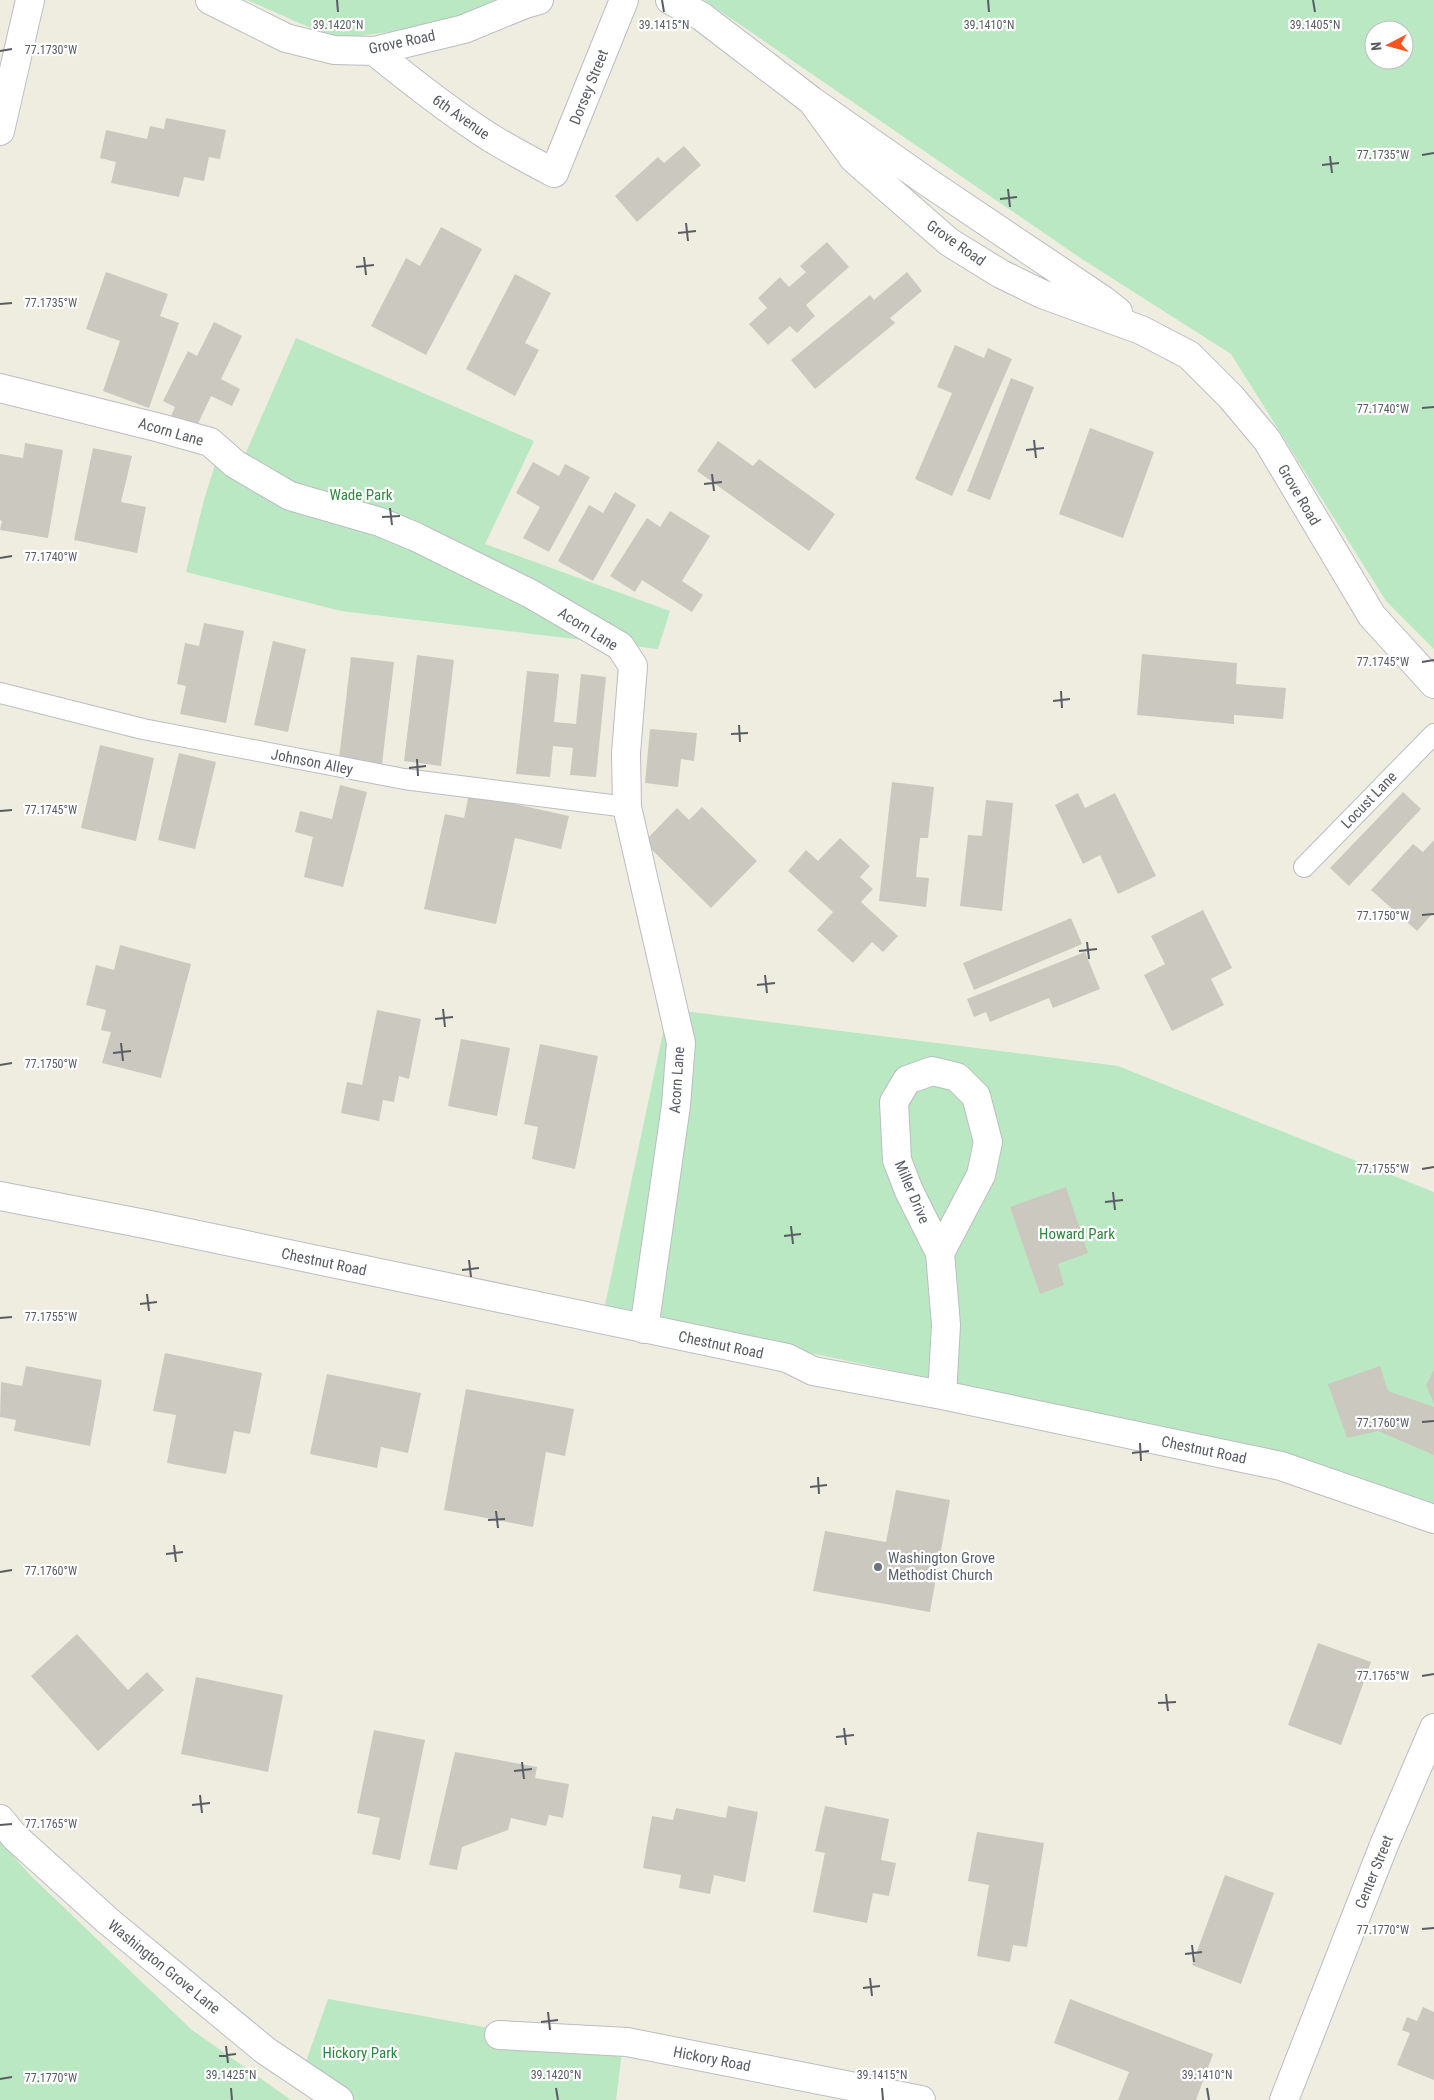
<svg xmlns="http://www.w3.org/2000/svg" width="1434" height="2100" font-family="'Roboto Condensed',sans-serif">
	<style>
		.green { fill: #bae8c2; fill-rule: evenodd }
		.building { fill: #cbc9bf }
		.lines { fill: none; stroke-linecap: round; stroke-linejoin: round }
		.service-casing { stroke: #bbbdc3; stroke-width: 22 }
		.minor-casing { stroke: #bbbdc3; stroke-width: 30 }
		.tertiary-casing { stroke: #bbbdc3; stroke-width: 30 }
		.service { stroke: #fff; stroke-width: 20 }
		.minor { stroke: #fff; stroke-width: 28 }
		.tertiary { stroke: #fff; stroke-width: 28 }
		.ticks { fill: none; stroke: #595c63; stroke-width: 2 }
		.worship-dot { fill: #6b7280; stroke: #fff; stroke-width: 2 }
		.labels { text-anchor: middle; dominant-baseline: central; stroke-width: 4.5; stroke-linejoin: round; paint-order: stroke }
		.street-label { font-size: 15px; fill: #595c63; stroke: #fff }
		.park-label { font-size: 15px; fill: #2d8740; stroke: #fff }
		.worship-label { font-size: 15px; fill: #5b616d; stroke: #fff; text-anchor: start }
		.ticks-label { font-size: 12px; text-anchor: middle; fill: #595c63; stroke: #fff; stroke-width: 4.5; stroke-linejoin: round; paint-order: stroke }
	</style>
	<rect width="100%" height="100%" fill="#eeede0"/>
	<!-- green -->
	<path class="green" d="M 247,0 L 495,0 L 435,26 L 336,39 Z
		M 704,0 L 1434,0 L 1434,649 L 1386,601 L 1231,354 L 1082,259 ZM 1374,30 L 1404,30 L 1404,60 L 1374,60 Z
		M 296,338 L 534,441 L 485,544 L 670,611 L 658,649 L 341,611 L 186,572 L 204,500 L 218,455 L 244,457 Z
		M 668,1009 L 1118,1066 L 1434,1192 L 1434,1513 L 1288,1453 L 604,1310 Z
		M 0,1841 L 31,1876 L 192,2030 L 291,2100 L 0,2100 Z
		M 328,1999 L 622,2052 L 616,2100 L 344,2100 L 302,2073 Z"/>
	<!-- building -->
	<path class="building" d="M 166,118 L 226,130 L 220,159 L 209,157 L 204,181 L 184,177 L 179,197 L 111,183 L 116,162 L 100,158 L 106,130 L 147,139 L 150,126 L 164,129 Z
		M 684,146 L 701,165 L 637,222 L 615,196 L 658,157 L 664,163 Z
		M 441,227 L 482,249 L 426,355 L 371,326 L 406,258 L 420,266 Z
		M 827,242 L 849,267 L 806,305 L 815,316 L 797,333 L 790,326 L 768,345 L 749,324 L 767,308 L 758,298 L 780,277 L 789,287 L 806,272 L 800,266 Z
		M 106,272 L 168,294 L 160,316 L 179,323 L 149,408 L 103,391 L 120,341 L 86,329 Z
		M 907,272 L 922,291 L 890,318 L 895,323 L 815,389 L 791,360 L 870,295 L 874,300 Z
		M 515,274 L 551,293 L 525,343 L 539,350 L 515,396 L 466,369 Z
		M 214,322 L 242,336 L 221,379 L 240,389 L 232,406 L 211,396 L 195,430 L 170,418 L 175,407 L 163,401 L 188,351 L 197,356 Z
		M 955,345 L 984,358 L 988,348 L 1012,359 L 952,496 L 915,479 L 952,393 L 937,387 Z
		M 1011,378 L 1034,387 L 990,500 L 967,491 Z
		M 1090,428 L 1154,452 L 1123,538 L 1059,514 Z
		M 718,441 L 753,466 L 759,459 L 835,514 L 809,551 L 697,471 Z
		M 25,443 L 63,450 L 48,538 L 0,530 L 2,521 L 0,520 L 0,454 L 23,458 Z
		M 93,448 L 132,456 L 121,502 L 146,507 L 137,553 L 74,540 Z
		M 533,462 L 559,476 L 565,464 L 590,477 L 549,552 L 523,538 L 540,507 L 516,493 Z
		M 615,492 L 636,505 L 593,581 L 558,561 L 589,505 L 603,513 Z
		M 670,511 L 710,536 L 682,581 L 703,595 L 692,612 L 642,580 L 635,592 L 610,576 L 647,518 L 660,527 Z
		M 204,623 L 244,631 L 226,723 L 180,714 L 186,686 L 177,684 L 185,643 L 199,646 Z
		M 273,641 L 306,649 L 288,732 L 254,725 Z
		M 1142,654 L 1237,663 L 1236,684 L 1286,688 L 1283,719 L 1234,715 L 1234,724 L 1137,715 Z
		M 417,655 L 454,660 L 441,766 L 404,761 Z
		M 351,657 L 394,662 L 382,764 L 339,759 Z
		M 527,671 L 559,674 L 554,722 L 576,724 L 581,674 L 606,677 L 596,777 L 570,775 L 573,748 L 553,746 L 550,777 L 516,774 Z
		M 650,729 L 697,733 L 694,761 L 681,759 L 678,787 L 645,783 Z
		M 100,745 L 154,758 L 136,841 L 81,828 Z
		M 179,753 L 216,762 L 195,849 L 158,840 Z
		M 892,782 L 934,787 L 928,838 L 920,838 L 916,877 L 929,878 L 926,907 L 879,901 Z
		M 340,785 L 367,792 L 343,887 L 304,877 L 313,837 L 295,832 L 300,811 L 332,819 Z
		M 1403,792 L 1421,809 L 1349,886 L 1330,868 Z
		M 1078,793 L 1085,808 L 1115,793 L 1156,876 L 1118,894 L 1100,855 L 1083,864 L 1055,805 Z
		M 469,794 L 569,816 L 561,849 L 515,838 L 496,924 L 424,909 L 445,814 L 464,818 Z
		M 986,800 L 1013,803 L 1002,911 L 960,906 L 968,835 L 982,836 Z
		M 702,807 L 757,861 L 711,908 L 644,842 L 677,808 L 689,820 Z
		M 840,838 L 870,866 L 860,877 L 873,889 L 861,902 L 898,936 L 883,952 L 872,942 L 853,963 L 817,930 L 833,912 L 788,871 L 806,850 L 818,861 Z
		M 1434,840 L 1434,912 L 1417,931 L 1371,890 L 1413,844 L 1423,852 Z
		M 1203,910 L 1232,968 L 1211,979 L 1224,1005 L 1172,1031 L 1144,975 L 1165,964 L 1151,936 Z
		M 1071,918 L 1082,944 L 974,990 L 963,963 Z
		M 120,945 L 191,964 L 161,1078 L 102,1063 L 111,1032 L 101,1030 L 106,1010 L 86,1005 L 96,965 L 114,970 Z
		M 1085,952 L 1100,989 L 1053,1008 L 1049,998 L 990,1022 L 986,1012 L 974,1017 L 967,999 Z
		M 377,1010 L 421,1019 L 409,1079 L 399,1076 L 394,1102 L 383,1100 L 379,1121 L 341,1113 L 347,1082 L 362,1085 Z
		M 461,1039 L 510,1048 L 497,1116 L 448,1106 Z
		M 540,1044 L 598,1056 L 575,1169 L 532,1159 L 538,1127 L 524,1124 Z
		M 1066,1187 L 1088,1253 L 1058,1264 L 1064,1285 L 1040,1294 L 1010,1207 Z
		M 165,1353 L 262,1373 L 250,1434 L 234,1431 L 226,1474 L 167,1463 L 176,1415 L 153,1411 Z
		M 26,1366 L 102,1380 L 90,1446 L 14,1431 L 16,1420 L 0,1417 L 1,1382 L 22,1386 Z
		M 1380,1366 L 1388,1391 L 1434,1407 L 1434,1455 L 1378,1431 L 1347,1438 L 1328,1384 Z
		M 1434,1370 L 1434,1404 L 1426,1385 Z
		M 327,1374 L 421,1393 L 408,1453 L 381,1447 L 377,1468 L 310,1454 Z
		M 466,1389 L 574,1409 L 565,1456 L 546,1452 L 533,1527 L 444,1510 Z
		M 896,1490 L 950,1500 L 930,1612 L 813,1591 L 825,1531 L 886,1542 Z
		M 77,1634 L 128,1690 L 147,1672 L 164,1690 L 98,1751 L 31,1676 Z
		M 1318,1643 L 1371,1662 L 1341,1745 L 1288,1725 Z
		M 196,1677 L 283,1695 L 268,1772 L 181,1754 Z
		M 374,1730 L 425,1740 L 400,1860 L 372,1854 L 380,1818 L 357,1813 Z
		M 455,1752 L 537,1767 L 535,1778 L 569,1784 L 563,1818 L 549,1815 L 546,1826 L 511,1818 L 508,1830 L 462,1847 L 457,1870 L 429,1865 Z
		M 728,1806 L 758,1812 L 745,1882 L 714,1875 L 710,1894 L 679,1888 L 681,1875 L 643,1868 L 652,1816 L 673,1820 L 676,1808 L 726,1818 Z
		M 825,1806 L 889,1819 L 881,1860 L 896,1863 L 889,1896 L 873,1893 L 867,1923 L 813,1912 L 825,1853 L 815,1851 Z
		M 977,1832 L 1044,1843 L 1027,1947 L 1013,1945 L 1010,1962 L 977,1956 L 989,1885 L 968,1881 Z
		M 1225,1875 L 1274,1893 L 1241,1984 L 1192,1965 Z
		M 1070,1999 L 1213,2054 L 1196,2100 L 1118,2100 L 1129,2072 L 1054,2043 Z
		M 1423,2007 L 1434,2012 L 1434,2080 L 1397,2065 L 1410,2033 L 1402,2030 L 1407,2017 L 1417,2021 Z"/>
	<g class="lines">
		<defs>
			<path id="service" d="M 0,693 L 143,729 L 404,779 L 627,807
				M 1304,867 L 1434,734"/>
			<path id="minor" d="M 210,0 L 286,38 L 334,50 L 374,51 L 464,29 L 525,4 L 539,0
				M 670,0 L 701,16 L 812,101 L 926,181 L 1103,300 L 1118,312
				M 374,51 C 412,82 450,112 491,138 C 511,150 533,162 554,173 L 624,0
				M 812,101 L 854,159 L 949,242 L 1001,274 L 1042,294 L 1141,330 L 1189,355 L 1231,397 L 1267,440 L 1372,616 L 1434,684
				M 0,131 L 30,0
				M 0,388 L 160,428 L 210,442 L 235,464 L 290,496 L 380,522 L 416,537 L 531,594 L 620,646 L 633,666 L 626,753 L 627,807 L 681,1043 L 676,1105 L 644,1329
				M 0,1196 L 145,1224 L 787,1358 L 813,1371 L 942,1395 L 1281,1466 L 1434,1519
				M 940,1253 L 981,1175 L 988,1142 L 976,1096 L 957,1077 L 932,1071 L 907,1080 L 894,1102 L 897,1160 L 909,1191 L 940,1253 L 946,1325 L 942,1395
				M 499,2035 L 627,2042 L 921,2100
				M 1284,2100 L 1384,1845 L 1434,1728"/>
			<path id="tertiary" d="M 0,1819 L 15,1837 L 108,1921 L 266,2051 L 339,2100"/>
		</defs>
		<!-- service casing -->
		<use href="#service" class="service-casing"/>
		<!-- minor casing -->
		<use href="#minor" class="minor-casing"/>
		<!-- tertiary casing -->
		<use href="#tertiary" class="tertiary-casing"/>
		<!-- service -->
		<use href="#service" class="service"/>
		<!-- minor -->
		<use href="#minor" class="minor"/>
		<!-- tertiary -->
		<use href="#tertiary" class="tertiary"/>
	</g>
	<!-- ticks -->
	<path class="ticks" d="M 337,0 L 338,12M 662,0 L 664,12M 988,0 L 989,12M 1313,0 L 1315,12M 0,51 L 12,49M 1422,155 L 1434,153M 1330,156 L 1332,173M 1322,165 L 1339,163M 1008,189 L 1010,207M 1000,199 L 1017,197M 686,223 L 688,241M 678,233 L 696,231M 364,257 L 366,275M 356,267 L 374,265M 0,304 L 12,303M 1422,408 L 1434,407M 1034,440 L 1036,458M 1026,450 L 1044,448M 712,474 L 714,491M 704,484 L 722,482M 390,508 L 392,525M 382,517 L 400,516M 0,558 L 12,556M 1422,662 L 1434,660M 1061,691 L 1062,708M 1053,701 L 1070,699M 739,725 L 740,742M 731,734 L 748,733M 417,759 L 418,776M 409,768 L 426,766M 0,811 L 12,810M 1422,915 L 1434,914M 1087,942 L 1089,959M 1079,951 L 1097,949M 765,975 L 767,993M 757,985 L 775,983M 443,1009 L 445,1027M 435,1019 L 453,1017M 121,1043 L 123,1061M 113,1053 L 131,1051M 0,1065 L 12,1063M 1422,1169 L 1434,1167M 1113,1192 L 1115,1210M 1105,1202 L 1123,1200M 791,1226 L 793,1244M 784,1236 L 801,1234M 469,1260 L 471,1277M 462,1270 L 479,1268M 147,1294 L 149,1311M 140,1304 L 157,1302M 0,1318 L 12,1317M 1422,1422 L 1434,1421M 1140,1443 L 1141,1461M 1132,1453 L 1149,1451M 818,1477 L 819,1494M 810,1487 L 827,1485M 496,1511 L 498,1528M 488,1520 L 505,1519M 174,1545 L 176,1562M 166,1554 L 183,1552M 0,1572 L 12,1570M 1422,1676 L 1434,1674M 1166,1694 L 1168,1711M 1158,1703 L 1176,1702M 844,1728 L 846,1745M 836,1737 L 854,1735M 522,1762 L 524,1779M 514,1771 L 532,1769M 200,1795 L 202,1813M 192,1805 L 210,1803M 0,1825 L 12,1824M 1422,1929 L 1434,1928M 1192,1945 L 1194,1962M 1185,1954 L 1202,1952M 870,1978 L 872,1996M 863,1988 L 880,1986M 548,2012 L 550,2030M 541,2022 L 558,2020M 226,2046 L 228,2063M 219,2056 L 236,2054M 0,2079 L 12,2077M 231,2088 L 232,2100M 556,2088 L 558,2100M 882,2088 L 883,2100M 1207,2088 L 1209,2100"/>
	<!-- markers -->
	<circle class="worship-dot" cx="878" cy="1567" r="5"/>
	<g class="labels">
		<!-- street labels -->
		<g class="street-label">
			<text transform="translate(402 42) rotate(-12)">Grove Road</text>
			<text transform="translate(589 87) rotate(-68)">Dorsey Street</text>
			<text transform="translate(461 117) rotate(35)">6th Avenue</text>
			<text transform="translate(956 243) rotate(35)">Grove Road</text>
			<text transform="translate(171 432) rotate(16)">Acorn Lane</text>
			<text transform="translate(1299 495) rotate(59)">Grove Road</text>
			<text transform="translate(588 629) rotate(32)">Acorn Lane</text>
			<text transform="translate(312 762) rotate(11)">Johnson Alley</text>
			<text transform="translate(1369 800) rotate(-46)">Locust Lane</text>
			<text transform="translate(677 1080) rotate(-86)">Acorn Lane</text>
			<text transform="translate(912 1192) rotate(67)">Miller Drive</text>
			<text transform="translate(324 1262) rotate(12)">Chestnut Road</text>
			<text transform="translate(721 1345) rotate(12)">Chestnut Road</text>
			<text transform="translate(1204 1450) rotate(12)">Chestnut Road</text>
			<text transform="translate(1374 1872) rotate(-68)">Center Street</text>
			<text transform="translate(164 1967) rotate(39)">Washington Grove Lane</text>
			<text transform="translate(712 2059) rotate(11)">Hickory Road</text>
		</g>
		<!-- park labels -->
		<g class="park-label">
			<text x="361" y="495">Wade Park</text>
			<text x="1077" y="1234">Howard Park</text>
			<text x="360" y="2053">Hickory Park</text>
		</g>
		<!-- worship labels -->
		<g class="worship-label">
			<text x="888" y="1558">Washington Grove<tspan x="888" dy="17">Methodist Church</tspan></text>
		</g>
	</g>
	<g class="ticks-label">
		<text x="338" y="29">39.1420°N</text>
		<text x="664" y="29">39.1415°N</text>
		<text x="989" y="29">39.1410°N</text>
		<text x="1315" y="29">39.1405°N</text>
		<text x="51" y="54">77.1730°W</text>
		<text x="1383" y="159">77.1735°W</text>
		<text x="51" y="307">77.1735°W</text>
		<text x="1383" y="413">77.1740°W</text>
		<text x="51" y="561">77.1740°W</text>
		<text x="1383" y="666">77.1745°W</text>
		<text x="51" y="814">77.1745°W</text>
		<text x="1383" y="920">77.1750°W</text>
		<text x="51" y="1068">77.1750°W</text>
		<text x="1383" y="1173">77.1755°W</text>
		<text x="51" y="1321">77.1755°W</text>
		<text x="1383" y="1427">77.1760°W</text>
		<text x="51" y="1575">77.1760°W</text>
		<text x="1383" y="1680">77.1765°W</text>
		<text x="51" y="1828">77.1765°W</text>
		<text x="1383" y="1934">77.1770°W</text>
		<text x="231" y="2079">39.1425°N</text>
		<text x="556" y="2079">39.1420°N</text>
		<text x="882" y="2079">39.1415°N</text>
		<text x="1207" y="2079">39.1410°N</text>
		<text x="51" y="2082">77.1770°W</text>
	</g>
	<!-- north arrow -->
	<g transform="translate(1389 45) rotate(264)"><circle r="24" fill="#ffffff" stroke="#bdbec1"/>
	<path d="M0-4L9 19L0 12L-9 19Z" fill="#f9541b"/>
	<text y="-8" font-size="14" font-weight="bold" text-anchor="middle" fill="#595c63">N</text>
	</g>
</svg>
